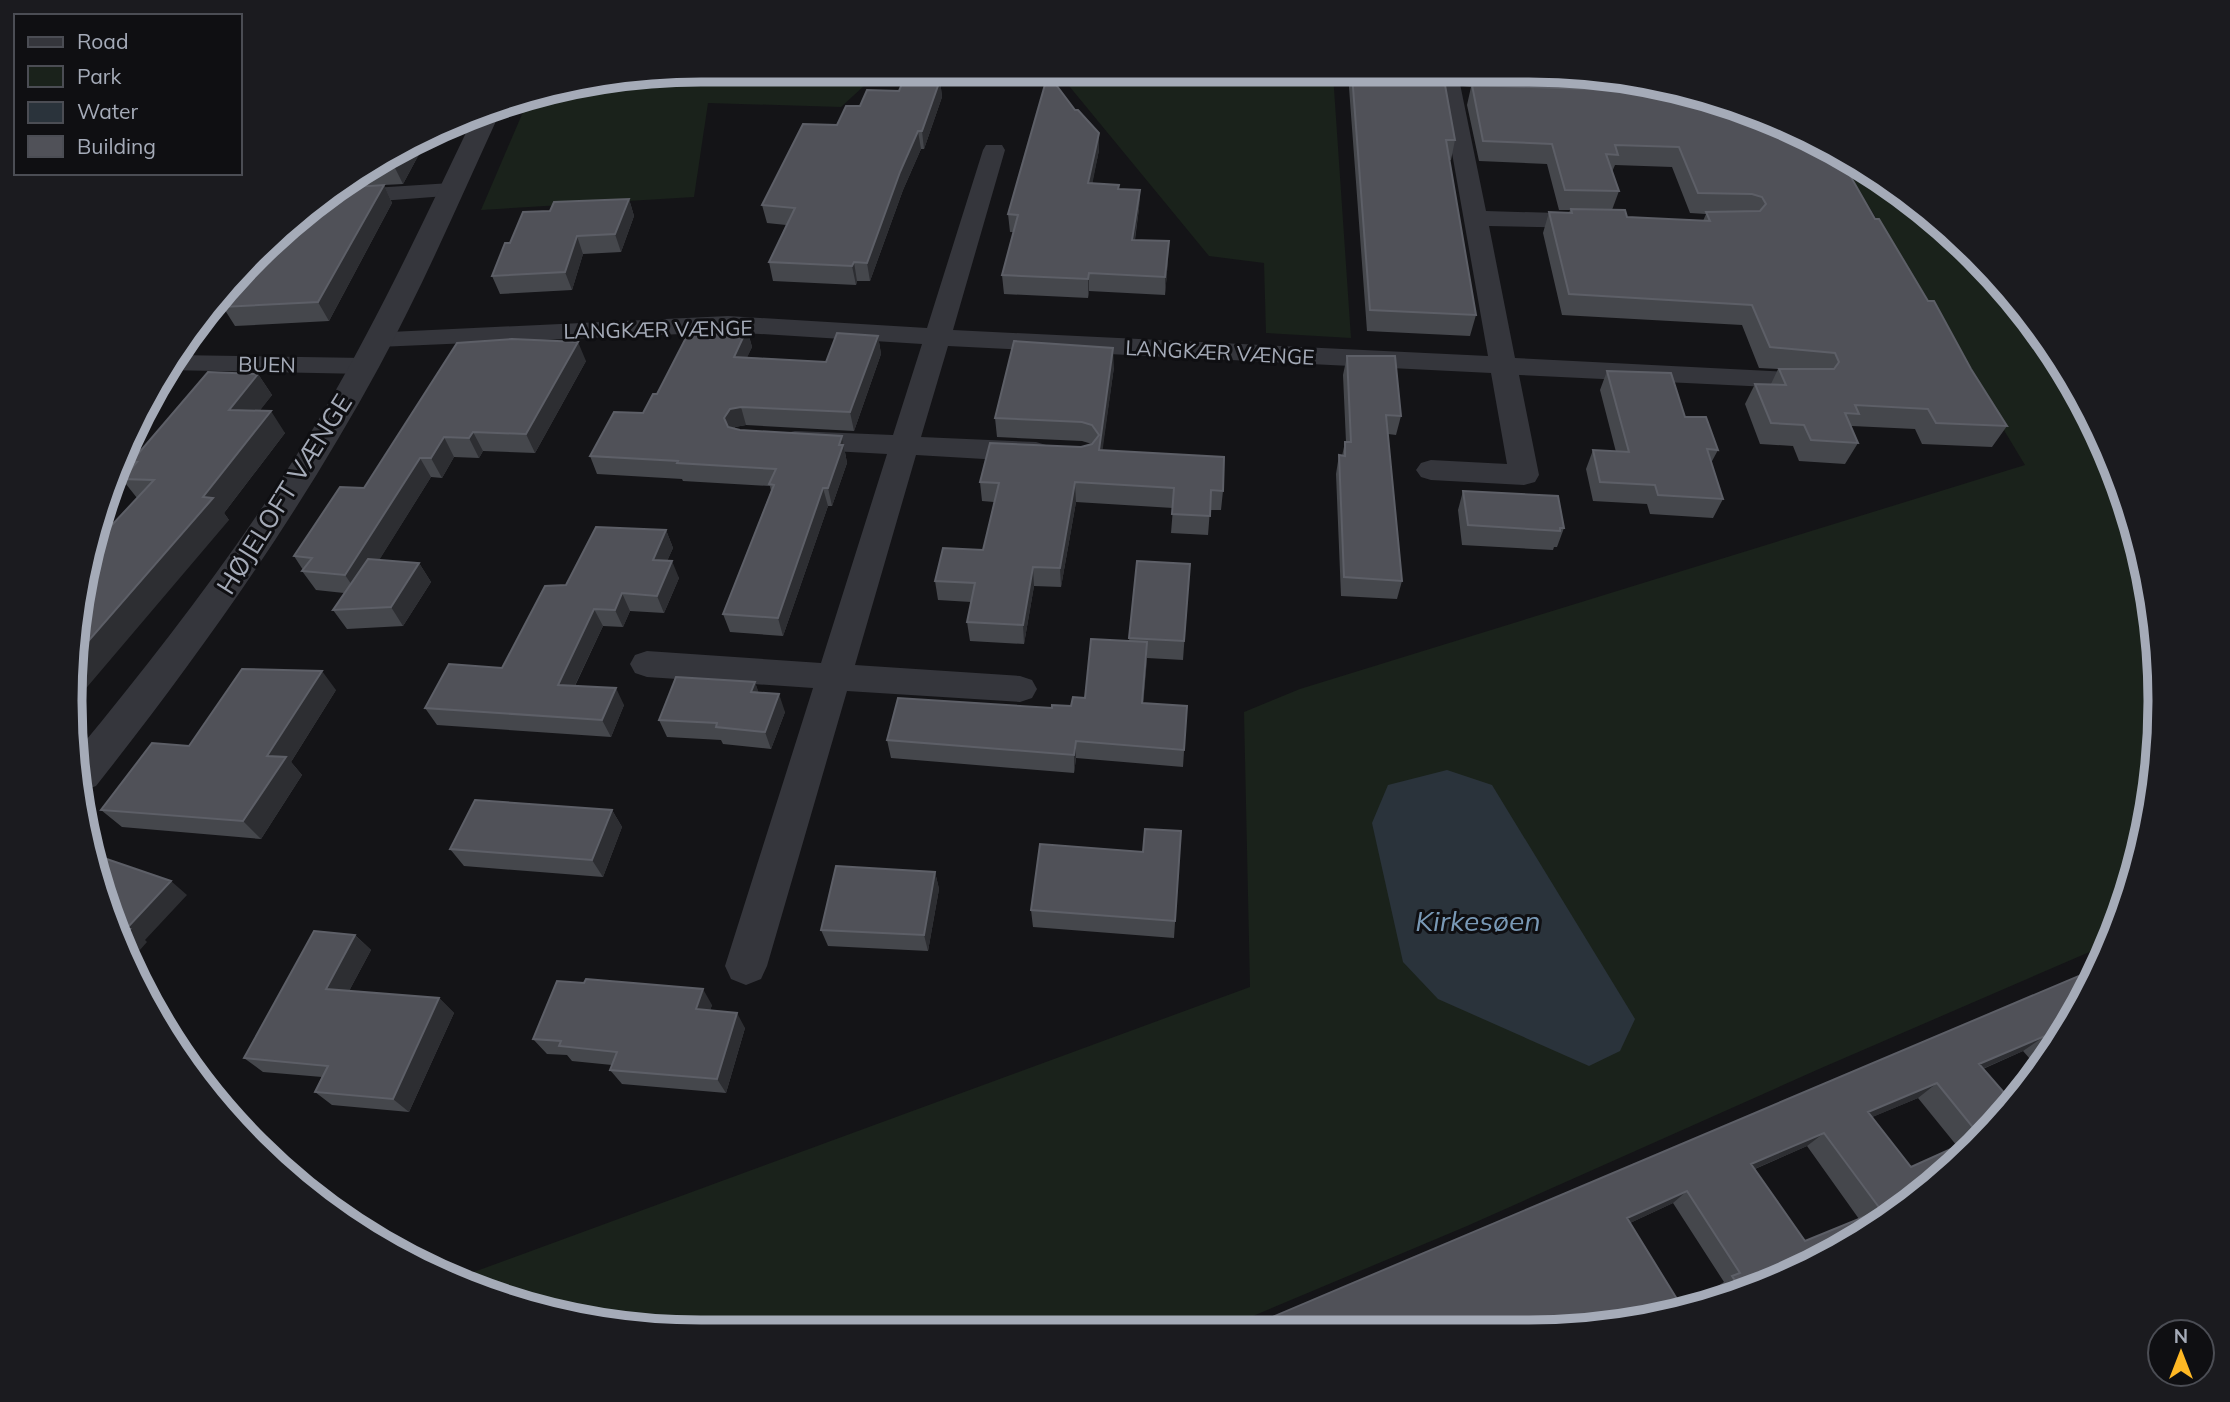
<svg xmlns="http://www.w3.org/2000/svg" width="2230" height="1402" font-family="Mulish,sans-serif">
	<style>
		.green { fill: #1a221b }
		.water { fill: #2a333b }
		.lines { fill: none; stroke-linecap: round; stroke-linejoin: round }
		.minor { fill: #35363c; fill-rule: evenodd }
		.tertiary { fill: #35363c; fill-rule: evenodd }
		.wall { fill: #45474c; fill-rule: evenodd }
		.shaded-wall { fill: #2d2e32 }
		.building { fill: #505158; stroke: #5d5f67; stroke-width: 2; fill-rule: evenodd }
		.labels { text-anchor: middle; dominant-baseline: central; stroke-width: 6; stroke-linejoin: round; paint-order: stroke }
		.far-street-label { font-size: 21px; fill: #a5abb8; stroke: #0f0f12 }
		.street-label { font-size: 26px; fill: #a5abb8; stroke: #0f0f12 }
		.water-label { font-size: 28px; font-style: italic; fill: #7999b6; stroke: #0f0f12 }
		.rim { fill: none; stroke: #a5abb8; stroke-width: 9 }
	</style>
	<rect width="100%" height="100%" fill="#141417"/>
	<!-- green -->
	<path class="green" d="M 701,70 L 1333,74 L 1351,338 L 1266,333 L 1264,263 L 1209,256 L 1065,81 L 865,85 L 841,107 L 708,103 L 694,197 L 481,210 L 529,98 Z
		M 1871,176 L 1913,200 L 2003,285 L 2075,385 L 2126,498 L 2155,618 L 2159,742 L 2139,864 L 2108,944 L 1819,1069 L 1467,1226 L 1222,1329 L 619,1327 L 460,1284 L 452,1280 L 1250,987 L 1244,712 L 1300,689 L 2025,465 L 1852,178 Z"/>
	<!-- water -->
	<path class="water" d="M 1447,770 L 1492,785 L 1635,1019 L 1620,1051 L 1589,1066 L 1438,999 L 1403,962 L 1372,823 L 1388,785 Z"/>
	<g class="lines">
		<!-- minor -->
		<path class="minor" d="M 1438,74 L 1458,74 L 1486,211 L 1592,214 L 1600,216 L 1604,221 L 1600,226 L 1592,228 L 1489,226 L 1515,358 L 1812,373 L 1822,375 L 1826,381 L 1822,387 L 1812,389 L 1519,375 L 1539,475 L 1535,482 L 1524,485 L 1431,480 L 1421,477 L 1416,470 L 1421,463 L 1431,460 L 1507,464 L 1491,373 L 948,346 L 921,437 L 1036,442 L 1046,445 L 1051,452 L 1046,459 L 1036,462 L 916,455 L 855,665 L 1020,676 L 1032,680 L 1037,689 L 1032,698 L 1020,702 L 847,691 L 767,966 L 761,979 L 746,985 L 731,979 L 725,966 L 813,688 L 647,677 L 635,673 L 630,664 L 635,655 L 647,651 L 821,663 L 887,454 L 795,449 L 785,447 L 781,440 L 785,433 L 795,431 L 893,435 L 922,344 L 728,332 L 378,347 L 369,345 L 365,339 L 369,333 L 728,316 L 927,328 L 983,150 L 986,145 L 1002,145 L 1005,150 L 953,330 L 1488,356 Z
			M 451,183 L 459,185 L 463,190 L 459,195 L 341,204 L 333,202 L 329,197 L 333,192 L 341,190 Z
			M 174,355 L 365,358 L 375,360 L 379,366 L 375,372 L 365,374 L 167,370 Z"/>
		<!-- tertiary -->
		<path class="tertiary" d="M 499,103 L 502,108 C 462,195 424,284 379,367 C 298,516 201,653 96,786 L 85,790 L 78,750 C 165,645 248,536 319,419 C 377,322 425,218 474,116 Z"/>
	</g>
	<!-- wall -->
	<path class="wall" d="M 1348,74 L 1443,74 L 1455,140 L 1451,160 L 1449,160 L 1476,315 L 1470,336 L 1367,331 Z
		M 1460,74 L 1611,75 L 1770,118 L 1845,161 L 1841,161 L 1875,219 L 1928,301 L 2007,426 L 1992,447 L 1922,444 L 1915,429 L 1852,426 L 1851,427 L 1858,443 L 1845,464 L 1799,461 L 1793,446 L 1760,444 L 1745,404 L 1755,384 L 1771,384 L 1778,369 L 1759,368 L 1742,325 L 1562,315 L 1543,233 L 1549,212 L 1569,213 L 1570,210 L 1559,210 L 1547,164 L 1479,161 L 1467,105 L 1471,87 L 1463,86 ZM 1615,165 L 1672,167 L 1690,213 L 1706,214 L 1703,221 L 1627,217 L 1612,210 L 1619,191 L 1612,172 Z
		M 940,80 L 942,97 L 924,149 L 921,149 L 903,190 L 870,281 L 857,281 L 856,285 L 773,281 L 769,262 L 786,225 L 767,223 L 762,205 L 837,125 L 899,91 Z
		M 615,84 L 609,92 L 604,90 L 603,86 Z
		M 1075,110 L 1099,133 L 1099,150 L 1092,183 L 1119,185 L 1119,189 L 1140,190 L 1139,208 L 1135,240 L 1168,260 L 1165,295 L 1089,291 L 1088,298 L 1004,294 L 1002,275 L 1014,232 L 1010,232 L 1008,214 Z
		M 425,143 L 403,184 L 384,185 L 392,203 L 329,321 L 235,326 L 223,307 L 340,188 Z
		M 629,199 L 634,216 L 621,252 L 583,254 L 572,290 L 500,294 L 492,276 L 550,211 Z
		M 747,329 L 752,347 L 747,357 L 826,362 L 878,336 L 881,354 L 854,431 L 746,425 L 735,427 L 734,429 L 740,430 L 842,436 L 847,463 L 832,506 L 828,506 L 783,636 L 730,632 L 723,614 L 771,491 L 770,486 L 683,481 L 682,479 L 597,474 L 590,456 L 643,413 L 657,394 Z
		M 457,343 L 586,361 L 535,453 L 483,451 L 479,458 L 454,457 L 442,478 L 431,477 L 379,560 L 419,563 L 431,582 L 403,626 L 347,629 L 333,610 L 344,593 L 316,590 L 302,571 L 303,570 L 294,556 L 364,488 Z
		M 1347,356 L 1401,416 L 1396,435 L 1388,434 L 1402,581 L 1397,599 L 1341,596 L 1336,474 L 1339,455 L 1342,456 L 1345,442 L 1346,442 L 1343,375 Z
		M 1114,367 L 1102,450 L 1223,491 L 1221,510 L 1210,510 L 1208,535 L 1171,533 L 1173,508 L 1076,502 L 1061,587 L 1034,586 L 1024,644 L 970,641 L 967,622 L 971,602 L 938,600 L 935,581 L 983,550 L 994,502 L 982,501 L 980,482 L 1092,444 L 1082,441 L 997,437 L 995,418 Z
		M 1607,371 L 1685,417 L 1718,450 L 1711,463 L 1723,499 L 1713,518 L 1650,514 L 1647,504 L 1593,501 L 1586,469 L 1593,450 L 1616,452 L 1600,390 Z
		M 258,374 L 272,395 L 259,411 L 285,433 L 224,513 L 229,520 L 137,498 L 122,479 L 134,465 L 131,462 Z
		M 1463,491 L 1564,528 L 1557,547 L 1554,547 L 1553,550 L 1462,545 L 1458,510 Z
		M 666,530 L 673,548 L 667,561 L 679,578 L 664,613 L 630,611 L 623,627 L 603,626 L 575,686 L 624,705 L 611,737 L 437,725 L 425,708 L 502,668 L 566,585 Z
		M 1137,561 L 1190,564 L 1183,660 L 1147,658 L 1143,703 L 1187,706 L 1183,767 L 1076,758 L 1074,773 L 891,758 L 887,740 L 1052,708 L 1071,706 L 1085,698 L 1129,641 Z
		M 755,682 L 758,692 L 785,712 L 771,749 L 723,744 L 721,740 L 667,737 L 659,720 Z
		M 336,690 L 291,762 L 302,775 L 261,839 L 122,827 L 101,810 L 189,746 Z
		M 612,810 L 622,827 L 603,877 L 464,866 L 450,849 Z
		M 1181,831 L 1174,938 L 1033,927 L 1031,910 Z
		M 935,872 L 939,889 L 928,951 L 828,946 L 821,930 Z
		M 355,935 L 371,950 L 349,991 L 439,998 L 454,1013 L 409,1112 L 332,1105 L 315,1092 L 322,1077 L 263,1072 L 244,1058 Z
		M 2095,980 L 2039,1069 L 2023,1051 L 1983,1069 L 2013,1103 L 1945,1175 L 1844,1248 L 1723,1298 L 1716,1287 L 1724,1282 L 1673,1203 L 1630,1223 L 1244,1329 ZM 1918,1098 L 1957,1146 L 1911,1167 L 1872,1117 ZM 1807,1146 L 1859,1219 L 1805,1241 L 1755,1169 Z
		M 712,1005 L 710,1010 L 745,1028 L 726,1093 L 622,1084 L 610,1070 L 612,1065 L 572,1061 L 567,1055 L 547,1054 L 533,1039 Z"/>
	<!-- shaded-wall -->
	<path class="shaded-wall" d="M 940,80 L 942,97 L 924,149 L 922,131 Z
		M 615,84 L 609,92 L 607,86 Z
		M 918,131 L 921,149 L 903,190 L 870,281 L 867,263 L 900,172 Z
		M 1099,133 L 1099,150 L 1089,201 L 1088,183 Z
		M 425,143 L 403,184 L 394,166 L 400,156 Z
		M 384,185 L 392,203 L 329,321 L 318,302 Z
		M 1140,190 L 1139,208 L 1132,258 L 1132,240 Z
		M 629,199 L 634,216 L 621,252 L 615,234 Z
		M 577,236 L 583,254 L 572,290 L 565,272 Z
		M 1169,241 L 1168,260 L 1165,295 L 1165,277 Z
		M 854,262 L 857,281 L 856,285 L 852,266 Z
		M 1089,273 L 1089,291 L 1088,298 L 1088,279 Z
		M 747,329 L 752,347 L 739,375 L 734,357 Z
		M 878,336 L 881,354 L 854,431 L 850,412 Z
		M 578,342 L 586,361 L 535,453 L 526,434 Z
		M 1113,348 L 1114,367 L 1100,469 L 1099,450 Z
		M 258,374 L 272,395 L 244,431 L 229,410 Z
		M 741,407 L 746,425 L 735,427 L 730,436 L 724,418 L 730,409 Z
		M 271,411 L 285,433 L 224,513 L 229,520 L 71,706 L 70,701 L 78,653 Z
		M 473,432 L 483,451 L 479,458 L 469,438 Z
		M 842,436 L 847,463 L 832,506 L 828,488 Z
		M 444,437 L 454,457 L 442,478 L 431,458 Z
		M 420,458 L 431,477 L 358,594 L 345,575 Z
		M 1075,482 L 1076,502 L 1061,587 L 1060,568 Z
		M 823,488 L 828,506 L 783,636 L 778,618 Z
		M 666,530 L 673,548 L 660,577 L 653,560 Z
		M 672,561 L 679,578 L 664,613 L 657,596 Z
		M 419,563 L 431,582 L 403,626 L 391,607 Z
		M 1033,567 L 1034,586 L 1024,644 L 1023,625 Z
		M 622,593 L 630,611 L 623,627 L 615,610 Z
		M 594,609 L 603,626 L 567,702 L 558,685 Z
		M 1147,642 L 1147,660 L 1142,720 L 1142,703 Z
		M 322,671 L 336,690 L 291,762 L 302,775 L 261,839 L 243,821 L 267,756 Z
		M 755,682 L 761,699 L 751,692 Z
		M 616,688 L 624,705 L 611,737 L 602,720 Z
		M 779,694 L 785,712 L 771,749 L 765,732 Z
		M 1076,741 L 1076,758 L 1074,773 L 1074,755 Z
		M 612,810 L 622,827 L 603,877 L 592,860 Z
		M 935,872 L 939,889 L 928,951 L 924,935 Z
		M 171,881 L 187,895 L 145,940 L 147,942 L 131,960 L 121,938 L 127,928 Z
		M 355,935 L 371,950 L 342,1004 L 326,989 Z
		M 703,989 L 712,1005 L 705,1025 L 696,1009 Z
		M 439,998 L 454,1013 L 409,1112 L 393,1099 Z
		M 737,1013 L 745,1028 L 726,1093 L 717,1079 Z
		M 2045,1036 L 2023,1051 L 1959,1079 L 1979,1064 Z
		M 1937,1083 L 1918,1098 L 1851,1126 L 1868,1112 Z
		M 1824,1133 L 1807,1146 L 1736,1177 L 1751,1164 Z
		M 1687,1191 L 1673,1203 L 1615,1230 L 1627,1218 Z"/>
	<!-- building -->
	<path class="building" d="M 1048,74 L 1075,110 L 1078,110 L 1099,133 L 1088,183 L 1119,185 L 1118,189 L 1140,190 L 1132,240 L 1169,241 L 1165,277 L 1089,273 L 1088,279 L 1002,275 L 1018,215 L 1008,214 Z
		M 1352,74 L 1443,74 L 1455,140 L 1446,140 L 1476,315 L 1370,310 Z
		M 904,79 L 940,80 L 922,131 L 918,131 L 900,172 L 867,263 L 854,262 L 852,266 L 769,262 L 795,208 L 762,205 L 803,124 L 837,125 L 846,106 L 860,106 L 867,90 L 899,91 Z
		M 1472,85 L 1672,92 L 1770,118 L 1840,158 L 1875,219 L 1879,219 L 1928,301 L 1934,301 L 1971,369 L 2007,426 L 1936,423 L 1928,409 L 1855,405 L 1859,414 L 1845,413 L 1858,443 L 1811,440 L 1804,425 L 1771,423 L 1755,384 L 1786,385 L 1779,369 L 1834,369 L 1839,362 L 1835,353 L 1770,347 L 1752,305 L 1569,294 L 1549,212 L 1572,213 L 1571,209 L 1625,210 L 1627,217 L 1710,221 L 1706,212 L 1760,211 L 1766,204 L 1762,197 L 1752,194 L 1698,193 L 1679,147 L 1615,145 L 1618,155 L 1606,154 L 1619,191 L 1565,190 L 1552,144 L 1483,141 Z
		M 400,156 L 394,166 L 380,167 Z
		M 384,185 L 318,302 L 223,307 L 236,287 L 317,200 L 339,188 Z
		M 629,199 L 615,234 L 577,236 L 565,272 L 492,276 L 505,243 L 510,243 L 523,212 L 550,211 L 554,202 Z
		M 692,326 L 747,329 L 734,357 L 826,362 L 837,333 L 878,336 L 850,412 L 741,407 L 730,409 L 724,418 L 728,427 L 740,430 L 842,436 L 839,445 L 843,445 L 828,488 L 823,488 L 778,618 L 723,614 L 774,485 L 769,484 L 776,469 L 677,463 L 678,461 L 590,456 L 614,412 L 643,413 L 653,394 L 657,394 Z
		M 512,339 L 578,342 L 526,434 L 473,432 L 469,438 L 444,437 L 431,458 L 420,458 L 345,575 L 302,571 L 312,558 L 294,556 L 340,487 L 364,488 L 457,343 Z
		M 1014,341 L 1113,348 L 1099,450 L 1224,457 L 1223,491 L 1211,490 L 1210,516 L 1172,514 L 1174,488 L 1075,482 L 1060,568 L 1033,567 L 1023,625 L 967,622 L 975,583 L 935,581 L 943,548 L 983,550 L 999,483 L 980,482 L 990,443 L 1081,447 L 1092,444 L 1099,435 L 1092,425 L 1082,422 L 995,418 Z
		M 1347,356 L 1395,356 L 1401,416 L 1386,415 L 1402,581 L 1344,577 L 1339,455 L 1345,456 L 1345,442 L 1351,442 Z
		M 1607,371 L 1671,373 L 1685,417 L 1706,417 L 1718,450 L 1707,449 L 1723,499 L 1658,495 L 1655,485 L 1600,482 L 1593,450 L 1629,452 Z
		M 208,372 L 258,374 L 229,410 L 271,411 L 203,497 L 213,498 L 78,653 L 96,542 L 154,480 L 122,479 L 137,462 L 131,462 Z
		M 1463,491 L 1558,496 L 1564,528 L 1560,528 L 1560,531 L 1468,525 Z
		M 596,527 L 666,530 L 653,560 L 672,561 L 657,596 L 622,593 L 615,610 L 594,609 L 558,685 L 616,688 L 602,720 L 425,708 L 449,664 L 502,668 L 545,586 L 566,585 Z
		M 368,559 L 419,563 L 391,607 L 333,610 Z
		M 1137,561 L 1190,564 L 1184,641 L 1129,638 Z
		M 1091,639 L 1147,642 L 1142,703 L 1187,706 L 1184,750 L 1076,741 L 1074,755 L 887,740 L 898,698 L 1052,708 L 1052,705 L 1071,706 L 1073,697 L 1085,698 Z
		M 242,669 L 322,671 L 267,756 L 286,757 L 243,821 L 101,810 L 152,743 L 189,746 Z
		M 676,677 L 755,682 L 751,692 L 779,694 L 765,732 L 716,727 L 717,723 L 659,720 Z
		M 475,800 L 612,810 L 592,860 L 450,849 Z
		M 1145,829 L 1181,831 L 1175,921 L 1031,910 L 1040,844 L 1143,852 Z
		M 95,855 L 171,881 L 127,928 L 130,929 L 121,938 L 103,903 Z
		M 836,866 L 935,872 L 924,935 L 821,930 Z
		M 314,931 L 355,935 L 326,989 L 439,998 L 393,1099 L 315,1092 L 328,1066 L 244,1058 Z
		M 2100,967 L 2095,980 L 2054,1046 L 2045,1036 L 1979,1064 L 2013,1103 L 1945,1175 L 1844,1248 L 1741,1290 L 1732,1276 L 1740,1273 L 1687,1191 L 1627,1218 L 1685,1312 L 1571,1331 L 1244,1329 ZM 1937,1083 L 1980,1136 L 1911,1167 L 1868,1112 ZM 1824,1133 L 1881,1210 L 1805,1241 L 1751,1164 Z
		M 586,979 L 703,989 L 696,1009 L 737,1013 L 717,1079 L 610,1070 L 617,1052 L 559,1046 L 561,1041 L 533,1039 L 557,981 L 584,983 Z"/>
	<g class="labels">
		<!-- far-street labels -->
		<g class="far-street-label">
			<text transform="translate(658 329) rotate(-1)">LANGKÆR VÆNGE</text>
			<text transform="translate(1220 352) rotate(3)">LANGKÆR VÆNGE</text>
			<text transform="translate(267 364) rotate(1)">BUEN</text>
		</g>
		<!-- street labels -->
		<g class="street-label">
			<text transform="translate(284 494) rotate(-58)">HØJELOFT VÆNGE</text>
		</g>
		<!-- water labels -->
		<g class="water-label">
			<text x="1478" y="920">Kirkesøen</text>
		</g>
	</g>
	<!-- crop -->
	<path d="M0 0H2230V1402H0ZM701 82H1529A619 619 0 0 1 2148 701V701A619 619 0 0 1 1529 1320H701A619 619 0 0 1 82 701V701A619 619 0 0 1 701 82Z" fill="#1b1b1f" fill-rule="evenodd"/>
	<path class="rim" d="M701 82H1529A619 619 0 0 1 2148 701V701A619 619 0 0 1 1529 1320H701A619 619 0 0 1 82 701V701A619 619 0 0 1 701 82Z"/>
	<!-- legend -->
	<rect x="14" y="14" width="228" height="161" fill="#0f0f12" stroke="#4b4d54" stroke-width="2"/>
	<rect x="28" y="37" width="35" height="10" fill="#35363c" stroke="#4b4d54" stroke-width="2"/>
	<text x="77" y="49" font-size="21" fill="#a5abb8">Road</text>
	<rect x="28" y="66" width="35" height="21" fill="#1a221b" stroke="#4b4d54" stroke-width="2"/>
	<text x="77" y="84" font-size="21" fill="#a5abb8">Park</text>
	<rect x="28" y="102" width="35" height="21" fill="#2a333b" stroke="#4b4d54" stroke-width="2"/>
	<text x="77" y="119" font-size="21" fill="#a5abb8">Water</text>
	<rect x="28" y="136" width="35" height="21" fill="#505158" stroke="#4b4d54" stroke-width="2"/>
	<text x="77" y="154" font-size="21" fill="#a5abb8">Building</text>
	<!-- north arrow -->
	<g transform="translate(2181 1353)"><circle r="33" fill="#0f0f12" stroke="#4b4d54" stroke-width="2"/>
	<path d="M0-5L12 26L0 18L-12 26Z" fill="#ffb824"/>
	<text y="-10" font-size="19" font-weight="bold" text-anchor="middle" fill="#a5abb8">N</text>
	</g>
</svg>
